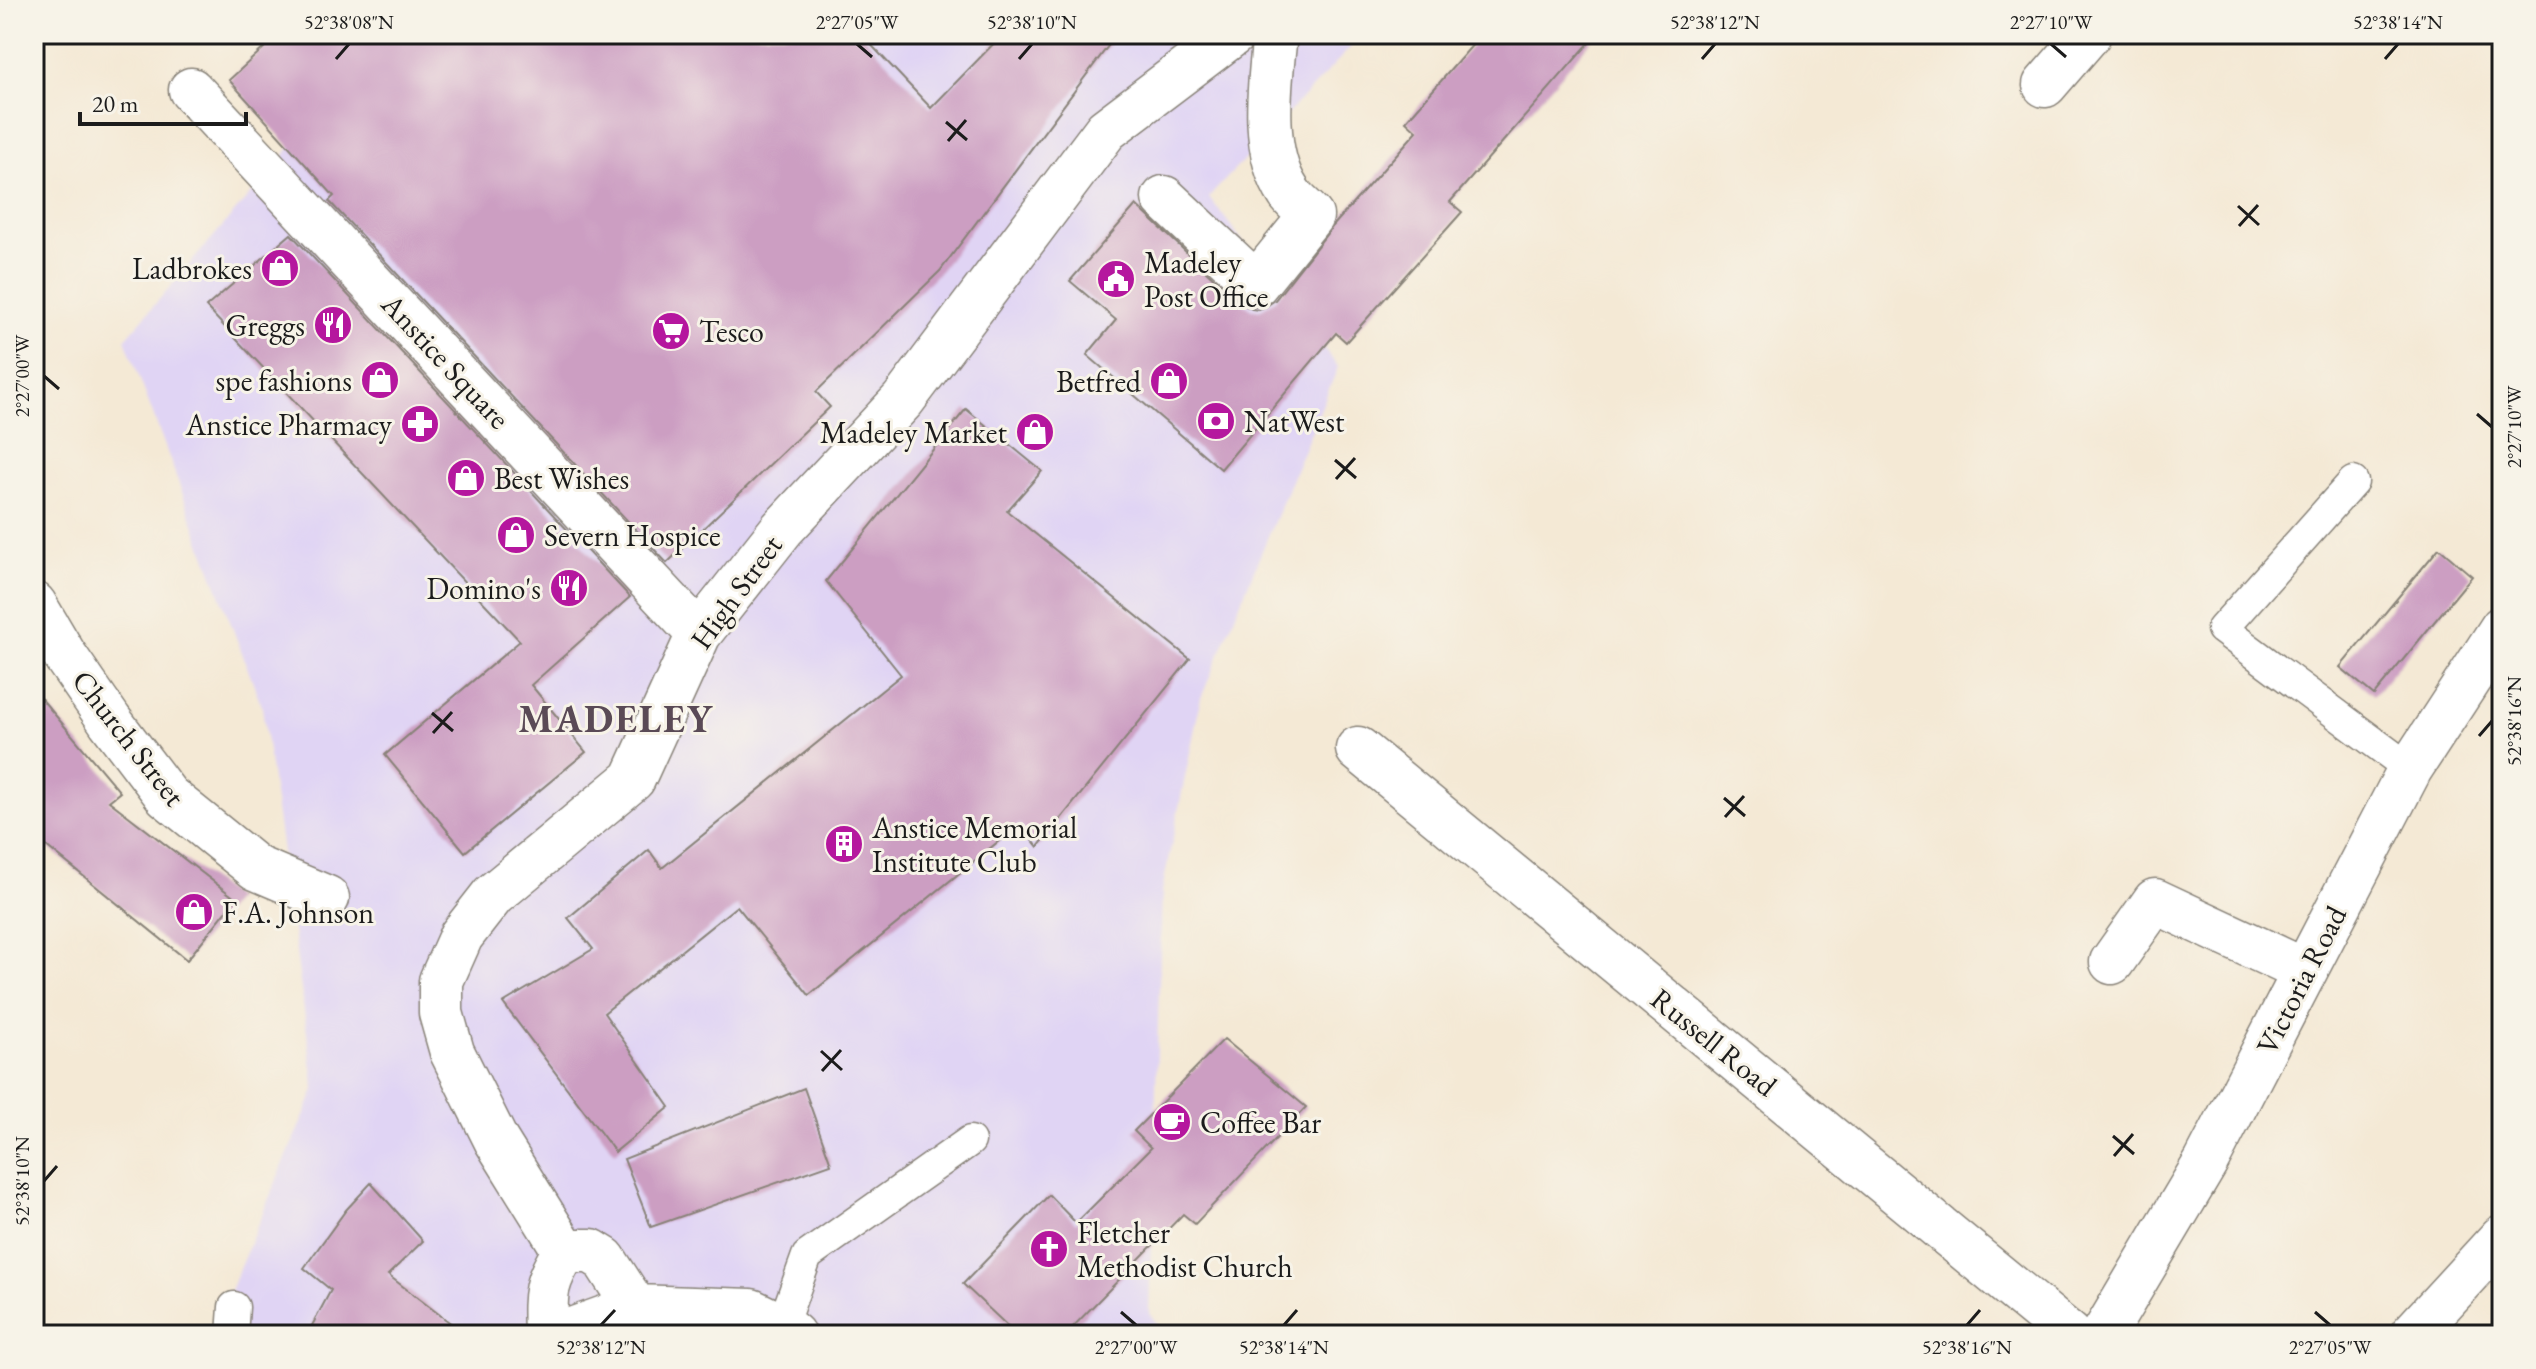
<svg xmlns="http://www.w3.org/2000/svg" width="2536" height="1369" font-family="'EB Garamond',serif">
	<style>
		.built { fill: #e0d4f4 }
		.building { fill: #cc9ec2 }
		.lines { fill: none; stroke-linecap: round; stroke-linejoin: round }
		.lane-casing { stroke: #888278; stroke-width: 33 }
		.street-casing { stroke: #888278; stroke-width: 47 }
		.secondary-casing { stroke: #888278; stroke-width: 47 }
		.lane { stroke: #fff; stroke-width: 30 }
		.street { stroke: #fff; stroke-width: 44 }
		.secondary { stroke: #fff; stroke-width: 44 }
		.ticks { fill: none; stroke: #1c1c1c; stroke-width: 3 }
		.labels { text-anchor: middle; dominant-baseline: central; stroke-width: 6; stroke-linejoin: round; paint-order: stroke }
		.poi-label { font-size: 30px; fill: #1c1c1c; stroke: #f7f3e8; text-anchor: start }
		.street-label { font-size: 30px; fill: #1c1c1c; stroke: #f7f3e8 }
		.district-label { font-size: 38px; font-weight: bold; letter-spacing: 2px; fill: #5a4a56; stroke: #f7f3e8 }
		.neatline { fill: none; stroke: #1c1c1c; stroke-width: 3 }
		.ticks-label { font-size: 20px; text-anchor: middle; fill: #1c1c1c }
	</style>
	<rect width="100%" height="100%" fill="#f7f3e8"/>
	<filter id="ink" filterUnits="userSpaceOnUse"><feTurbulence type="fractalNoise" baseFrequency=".0125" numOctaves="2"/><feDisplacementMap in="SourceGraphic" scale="16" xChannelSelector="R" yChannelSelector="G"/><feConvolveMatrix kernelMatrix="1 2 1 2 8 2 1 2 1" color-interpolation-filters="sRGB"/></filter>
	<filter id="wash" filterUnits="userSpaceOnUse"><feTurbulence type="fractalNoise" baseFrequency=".006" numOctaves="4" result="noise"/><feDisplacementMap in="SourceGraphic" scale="32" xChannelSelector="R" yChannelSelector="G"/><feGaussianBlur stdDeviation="1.8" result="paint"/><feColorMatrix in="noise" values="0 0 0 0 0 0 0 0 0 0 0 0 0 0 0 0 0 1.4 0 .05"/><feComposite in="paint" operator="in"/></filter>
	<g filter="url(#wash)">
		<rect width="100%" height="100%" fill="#f4e9d5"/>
		<!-- built -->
		<path class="built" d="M 389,34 L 1363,34 L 1209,197 L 1338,367 L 1201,698 L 1162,891 L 1149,1313 L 1166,1335 L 211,1335 L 315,1090 L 262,707 L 125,339 Z"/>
		<g id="blocks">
			<!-- building -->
			<path class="building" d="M 279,34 L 861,34 L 931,108 L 1003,34 L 1117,34 L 940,271 L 816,392 L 830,407 L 667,563 L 329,201 L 334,196 L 229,80 Z
				M 1482,34 L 1597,34 L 1450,202 L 1462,212 L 1346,342 L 1336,333 L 1221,469 L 1087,355 L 1116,320 L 1070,281 L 1136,205 L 1239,302 L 1252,309 L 1259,310 L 1265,307 L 1275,300 L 1333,226 L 1417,131 L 1406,121 Z
				M 291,234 L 630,597 L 531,685 L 586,752 L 465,852 L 385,755 L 520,641 L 206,307 Z
				M 966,409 L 1042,471 L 1007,511 L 1190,659 L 1038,847 L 1020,824 L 809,995 L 737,906 L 604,1013 L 670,1107 L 615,1152 L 503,1003 L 593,949 L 568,918 L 649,850 L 662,868 L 901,675 L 826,581 Z
				M 2439,548 L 2472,576 L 2374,695 L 2340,667 Z
				M 34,690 L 120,792 L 109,801 L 236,899 L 187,960 L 34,836 Z
				M 1224,1039 L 1306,1107 L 1195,1224 L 1183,1214 L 1065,1335 L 1017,1335 L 963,1284 L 1049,1195 L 1076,1223 L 1151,1148 L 1134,1131 Z
				M 804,1088 L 831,1164 L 651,1227 L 624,1159 Z
				M 371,1183 L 423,1241 L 388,1275 L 466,1335 L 307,1335 L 331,1290 L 304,1268 L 346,1210 Z"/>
		</g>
	</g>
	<g filter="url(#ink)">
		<use href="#blocks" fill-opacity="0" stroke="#888278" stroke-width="2"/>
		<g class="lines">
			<defs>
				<path id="lane" d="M 2353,482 L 2222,629 L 2410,769
					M 782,1326 L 807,1256 L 970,1141
					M 232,1335 L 234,1307"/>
				<path id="street" d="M 2045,85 L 2089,34
					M 191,90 L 699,634
					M 1164,198 L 1256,284 L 1311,216 C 1304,208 1294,201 1289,193 C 1260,150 1270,83 1275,34
					M 34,604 L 63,653 L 110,721 L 167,796 L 256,868 L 327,898
					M 1358,749 L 2070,1335
					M 2112,962 L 2155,901 L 2305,971
					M 565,1251 L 496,1140 L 452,1052 L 441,1013 L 441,981 L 461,936 L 493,895 L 633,779 L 699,634 L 782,529 L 903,400 L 1106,130 L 1233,34
					M 565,1251 L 591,1251 L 604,1259 L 635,1307
					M 546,1335 C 545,1296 543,1285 565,1251
					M 558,1335 L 635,1307 L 751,1311 L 782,1326 L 793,1335
					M 2103,1335 L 2206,1162 L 2410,769 L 2502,628"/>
				<path id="secondary" d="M 2412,1335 L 2502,1237"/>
			</defs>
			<!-- lane casing -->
			<use href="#lane" class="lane-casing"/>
			<!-- street casing -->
			<use href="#street" class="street-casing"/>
			<!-- secondary casing -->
			<use href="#secondary" class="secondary-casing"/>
			<!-- lane -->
			<use href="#lane" class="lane"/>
			<!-- street -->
			<use href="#street" class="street"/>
			<!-- secondary -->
			<use href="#secondary" class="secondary"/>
		</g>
	</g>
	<!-- ticks -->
	<path class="ticks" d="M 857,44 L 872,57M 2051,44 L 2066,57M 336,59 L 349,44M 1019,59 L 1032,44M 1702,59 L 1715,44M 2385,59 L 2398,44M 946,122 L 967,140M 948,141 L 966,120M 2238,206 L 2259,225M 2239,226 L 2258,205M 44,376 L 59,389M 2477,414 L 2492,427M 1335,460 L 1356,478M 1336,479 L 1355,458M 432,713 L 453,731M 433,733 L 452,712M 2479,736 L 2492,721M 1724,798 L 1745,816M 1725,817 L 1744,796M 821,1051 L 842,1070M 822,1071 L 841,1050M 2113,1136 L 2134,1154M 2114,1156 L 2133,1134M 44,1181 L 57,1166M 1121,1312 L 1136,1325M 2315,1312 L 2330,1325M 601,1325 L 615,1310M 1284,1325 L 1297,1310M 1967,1325 L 1980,1310"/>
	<!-- icons -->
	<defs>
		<symbol id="shop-disc" viewBox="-11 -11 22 22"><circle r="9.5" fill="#b5179e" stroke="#f7f3e8"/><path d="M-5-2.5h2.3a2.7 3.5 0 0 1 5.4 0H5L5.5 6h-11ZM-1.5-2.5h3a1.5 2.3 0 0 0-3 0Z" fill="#fff"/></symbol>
		<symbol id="civic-disc" viewBox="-11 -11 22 22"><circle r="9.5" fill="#b5179e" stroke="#f7f3e8"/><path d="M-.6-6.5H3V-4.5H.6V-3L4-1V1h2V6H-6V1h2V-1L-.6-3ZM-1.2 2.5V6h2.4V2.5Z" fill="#fff"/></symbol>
		<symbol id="restaurant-disc" viewBox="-11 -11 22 22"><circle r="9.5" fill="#b5179e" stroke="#f7f3e8"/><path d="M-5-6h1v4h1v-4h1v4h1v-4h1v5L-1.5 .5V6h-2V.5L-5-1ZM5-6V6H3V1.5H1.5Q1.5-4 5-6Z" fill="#fff"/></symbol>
		<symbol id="supermarket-disc" viewBox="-11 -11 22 22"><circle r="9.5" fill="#b5179e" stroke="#f7f3e8"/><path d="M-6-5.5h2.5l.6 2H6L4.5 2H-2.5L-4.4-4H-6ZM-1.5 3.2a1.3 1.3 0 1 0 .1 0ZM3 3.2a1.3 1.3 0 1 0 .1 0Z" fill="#fff"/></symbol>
		<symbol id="bank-disc" viewBox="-11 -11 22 22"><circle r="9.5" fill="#b5179e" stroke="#f7f3e8"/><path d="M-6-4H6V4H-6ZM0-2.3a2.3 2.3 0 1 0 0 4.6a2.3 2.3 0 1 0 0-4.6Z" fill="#fff"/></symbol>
		<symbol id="pharmacy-disc" viewBox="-11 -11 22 22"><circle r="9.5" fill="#b5179e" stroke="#f7f3e8"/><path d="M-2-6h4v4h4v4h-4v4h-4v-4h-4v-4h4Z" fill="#fff"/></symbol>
		<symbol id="building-disc" viewBox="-11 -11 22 22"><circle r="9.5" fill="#b5179e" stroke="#f7f3e8"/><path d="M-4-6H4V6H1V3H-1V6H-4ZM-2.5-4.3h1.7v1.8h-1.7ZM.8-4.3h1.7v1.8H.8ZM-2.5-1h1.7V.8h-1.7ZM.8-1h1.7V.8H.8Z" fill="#fff"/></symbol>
		<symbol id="cafe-disc" viewBox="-11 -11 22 22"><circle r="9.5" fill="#b5179e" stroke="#f7f3e8"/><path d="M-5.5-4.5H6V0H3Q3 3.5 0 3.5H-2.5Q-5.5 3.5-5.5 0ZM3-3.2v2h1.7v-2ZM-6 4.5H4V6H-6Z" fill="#fff"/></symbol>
		<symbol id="church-disc" viewBox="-11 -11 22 22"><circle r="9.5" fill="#b5179e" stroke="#f7f3e8"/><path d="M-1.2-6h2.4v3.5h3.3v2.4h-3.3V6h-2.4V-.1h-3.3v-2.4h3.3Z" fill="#fff"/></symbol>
	</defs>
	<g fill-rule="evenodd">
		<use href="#shop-disc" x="258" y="246" width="44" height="44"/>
		<use href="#civic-disc" x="1094" y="257" width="44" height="44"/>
		<use href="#restaurant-disc" x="311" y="303" width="44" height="44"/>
		<use href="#supermarket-disc" x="649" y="309" width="44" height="44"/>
		<use href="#shop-disc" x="358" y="358" width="44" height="44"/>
		<use href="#shop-disc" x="1147" y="359" width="44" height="44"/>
		<use href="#bank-disc" x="1194" y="399" width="44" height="44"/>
		<use href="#pharmacy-disc" x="398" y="402" width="44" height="44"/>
		<use href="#shop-disc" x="1013" y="410" width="44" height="44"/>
		<use href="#shop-disc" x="444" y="456" width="44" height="44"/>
		<use href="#shop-disc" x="494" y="513" width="44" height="44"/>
		<use href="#restaurant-disc" x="547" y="566" width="44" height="44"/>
		<use href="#building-disc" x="822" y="822" width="44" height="44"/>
		<use href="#shop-disc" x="172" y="890" width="44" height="44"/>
		<use href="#cafe-disc" x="1150" y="1100" width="44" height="44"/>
		<use href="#church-disc" x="1027" y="1227" width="44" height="44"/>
	</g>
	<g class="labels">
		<!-- poi labels -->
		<g class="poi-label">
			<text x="1144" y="262">Madeley<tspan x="1144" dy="34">Post Office</tspan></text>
			<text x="252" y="268" text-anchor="end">Ladbrokes</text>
			<text x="305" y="325" text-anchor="end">Greggs</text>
			<text x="699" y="331">Tesco</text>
			<text x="352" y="380" text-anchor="end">spe fashions</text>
			<text x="1141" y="381" text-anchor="end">Betfred</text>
			<text x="1244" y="421">NatWest</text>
			<text x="392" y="424" text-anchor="end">Anstice Pharmacy</text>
			<text x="1007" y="432" text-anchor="end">Madeley Market</text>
			<text x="494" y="478">Best Wishes</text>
			<text x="544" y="535">Severn Hospice</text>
			<text x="541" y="588" text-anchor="end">Domino's</text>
			<text x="872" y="827">Anstice Memorial<tspan x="872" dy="34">Institute Club</tspan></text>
			<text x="222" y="912">F.A. Johnson</text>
			<text x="1200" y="1122">Coffee Bar</text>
			<text x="1077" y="1232">Fletcher<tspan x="1077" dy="34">Methodist Church</tspan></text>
		</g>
		<!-- street labels -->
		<g class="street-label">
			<text transform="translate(446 361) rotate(47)">Anstice Square</text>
			<text transform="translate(736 592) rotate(-54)">High Street</text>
			<text transform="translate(129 738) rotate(52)">Church Street</text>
			<text transform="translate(2301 980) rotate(-63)">Victoria Road</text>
			<text transform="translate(1714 1042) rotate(39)">Russell Road</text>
		</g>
		<!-- district labels -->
		<g class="district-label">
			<text x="616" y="718">MADELEY</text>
		</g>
	</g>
	<!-- margin -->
	<rect width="2536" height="1369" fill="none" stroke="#f7f3e8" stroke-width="88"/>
	<!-- scale -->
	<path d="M80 112v12h166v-12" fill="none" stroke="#1c1c1c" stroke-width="4"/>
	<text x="92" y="112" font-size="24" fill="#1c1c1c" stroke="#f7f3e8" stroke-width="6" paint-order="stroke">20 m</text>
	<rect x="44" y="44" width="2448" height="1281" class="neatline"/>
	<g class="ticks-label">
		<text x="349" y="29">52°38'08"N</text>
		<text x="857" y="29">2°27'05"W</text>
		<text x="1032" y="29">52°38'10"N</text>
		<text x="1715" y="29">52°38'12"N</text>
		<text x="2051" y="29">2°27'10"W</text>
		<text x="2398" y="29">52°38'14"N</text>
		<text transform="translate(22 376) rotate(-90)" y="7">2°27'00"W</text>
		<text transform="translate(2514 427) rotate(-90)" y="7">2°27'10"W</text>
		<text transform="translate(2514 721) rotate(-90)" y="7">52°38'16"N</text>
		<text transform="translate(22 1181) rotate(-90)" y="7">52°38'10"N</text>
		<text x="601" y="1354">52°38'12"N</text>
		<text x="1136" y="1354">2°27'00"W</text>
		<text x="1284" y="1354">52°38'14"N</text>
		<text x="1967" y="1354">52°38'16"N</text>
		<text x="2330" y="1354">2°27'05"W</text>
	</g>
</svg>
